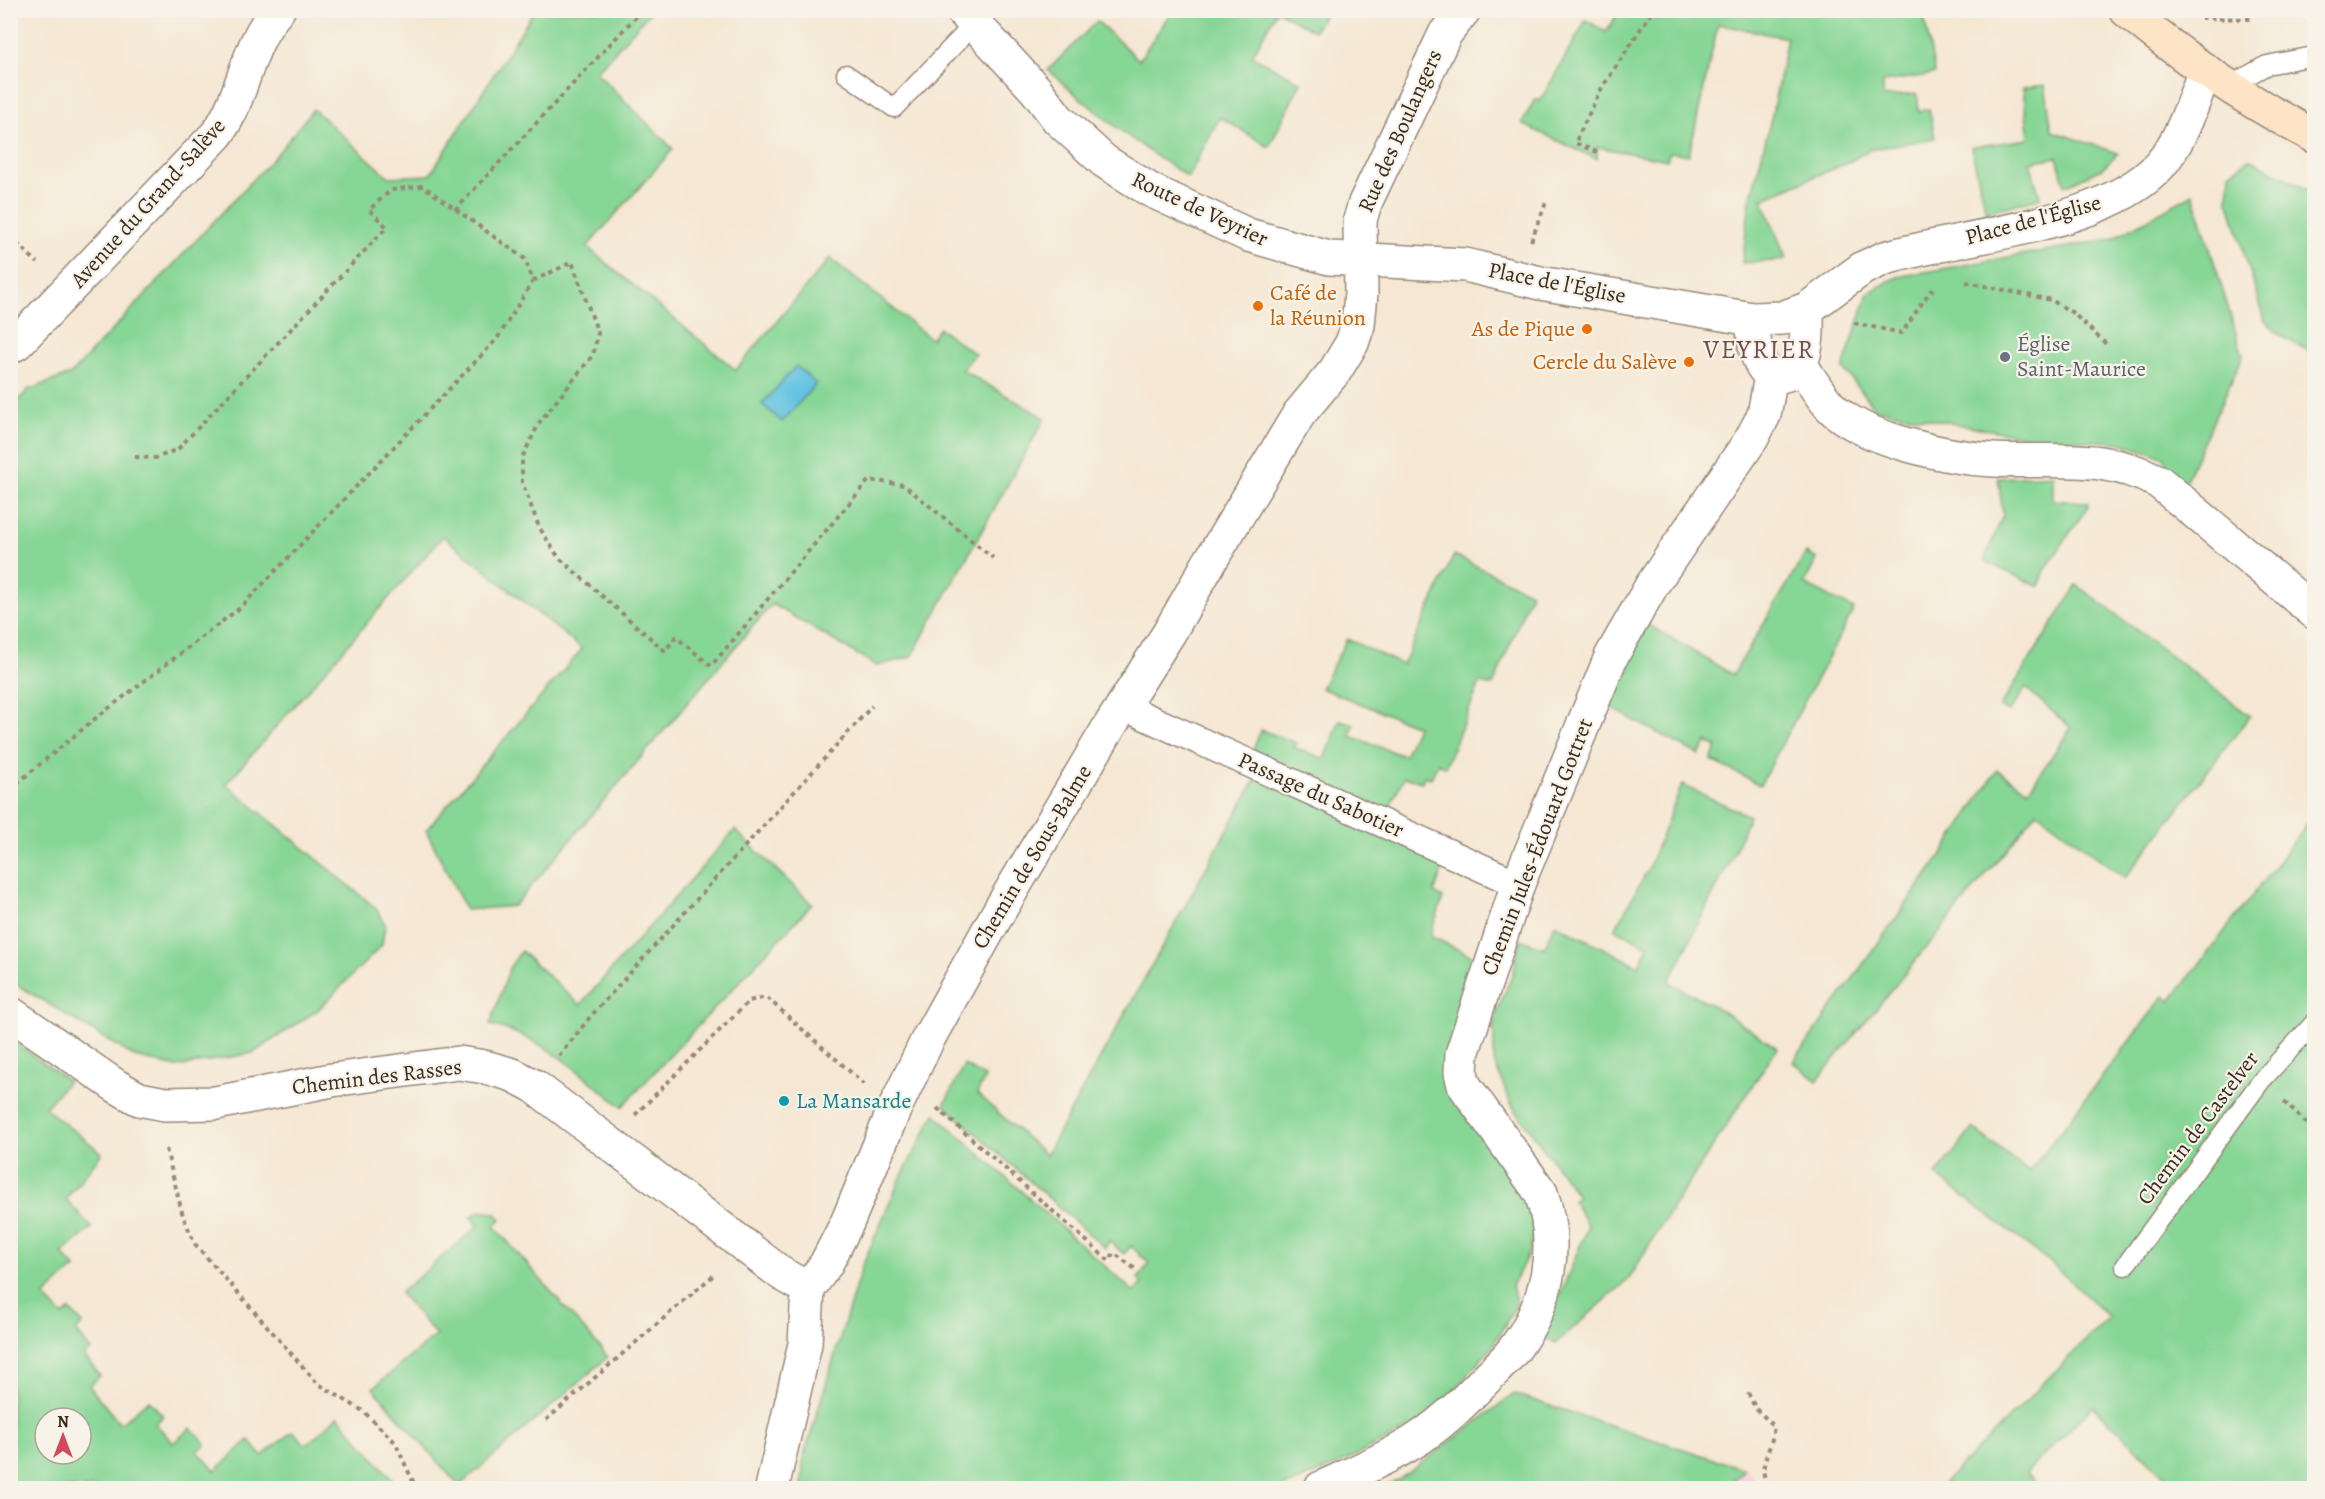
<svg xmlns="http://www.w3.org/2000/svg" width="2325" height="1499" font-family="Alegreya,serif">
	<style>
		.built { fill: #f4cfdd }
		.green { fill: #86d695; stroke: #60805a; stroke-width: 1.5; fill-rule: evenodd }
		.water { fill: #62c3e1; stroke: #4e7680; stroke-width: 1.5 }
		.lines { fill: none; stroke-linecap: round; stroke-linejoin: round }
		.service-casing { stroke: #988878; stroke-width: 21 }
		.pedestrian-casing { stroke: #988878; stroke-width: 30 }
		.minor-casing { stroke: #988878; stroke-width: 36 }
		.secondary-casing { stroke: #988878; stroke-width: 36 }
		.path { stroke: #988878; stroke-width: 4; stroke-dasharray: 4.5 4.5; stroke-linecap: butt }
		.service { stroke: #fff; stroke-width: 18 }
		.pedestrian { stroke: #fff; stroke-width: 27 }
		.minor { stroke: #fff; stroke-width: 33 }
		.secondary { stroke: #fee4c6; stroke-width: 33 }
		.food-dot { fill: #e8710a; stroke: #f7f3e8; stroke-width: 2 }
		.worship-dot { fill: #6b7280; stroke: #f7f3e8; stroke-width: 2 }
		.culture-dot { fill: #0f9aa8; stroke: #f7f3e8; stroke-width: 2 }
		.labels { text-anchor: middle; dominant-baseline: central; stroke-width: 4.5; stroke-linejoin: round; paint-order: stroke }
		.street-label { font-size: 22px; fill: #3b2a1e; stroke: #f7f3e8 }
		.food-label { font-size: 22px; fill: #c56008; stroke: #f7f3e8; text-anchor: end }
		.worship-label { font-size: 22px; fill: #5b616d; stroke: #f7f3e8; text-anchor: start }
		.culture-label { font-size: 22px; fill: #0d838f; stroke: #f7f3e8; text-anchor: start }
		.quarter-label { font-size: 26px; letter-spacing: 1.5px; fill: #724e4e; stroke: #f7f3e8 }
	</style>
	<rect width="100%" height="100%" fill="#f7f3e8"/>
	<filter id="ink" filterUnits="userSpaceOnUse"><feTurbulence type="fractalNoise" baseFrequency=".0167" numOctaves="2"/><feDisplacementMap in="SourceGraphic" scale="12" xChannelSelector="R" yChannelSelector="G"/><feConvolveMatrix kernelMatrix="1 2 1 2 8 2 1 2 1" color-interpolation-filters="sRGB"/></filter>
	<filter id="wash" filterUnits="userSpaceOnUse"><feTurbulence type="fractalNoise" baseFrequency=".008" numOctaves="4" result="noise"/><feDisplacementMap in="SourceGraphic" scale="24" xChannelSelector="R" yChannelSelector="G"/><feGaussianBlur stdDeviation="1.35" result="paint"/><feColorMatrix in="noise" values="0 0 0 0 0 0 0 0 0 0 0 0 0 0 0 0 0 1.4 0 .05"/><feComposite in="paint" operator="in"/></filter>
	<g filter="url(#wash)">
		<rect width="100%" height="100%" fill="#f5e7d3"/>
		<!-- built -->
		<path class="built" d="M 1745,1469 L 1763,1488 L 1726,1488 Z"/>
		<!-- green -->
		<path class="green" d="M 652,10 L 596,72 L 673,149 L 587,247 L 736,370 L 830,258 L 931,339 L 939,328 L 975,354 L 962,370 L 1045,418 L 911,657 L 877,666 L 772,604 L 514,906 L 466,910 L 426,830 L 582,649 L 443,536 L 226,784 L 376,908 L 385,924 L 382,945 L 318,1010 L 253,1053 L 177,1067 L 135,1057 L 11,981 L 10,409 L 28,390 L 71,374 L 278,153 L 313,109 L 389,177 L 430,175 L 534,11 Z
			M 1620,10 L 1923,11 L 1935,74 L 1883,82 L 1883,97 L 1917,94 L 1919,111 L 1929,109 L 1935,138 L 1868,150 L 1849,162 L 1762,199 L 1787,260 L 1742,263 L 1750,201 L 1772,115 L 1787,38 L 1718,24 L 1689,155 L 1670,152 L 1667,160 L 1597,147 L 1597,159 L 1522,124 L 1535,99 L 1540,101 L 1586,20 L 1606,32 Z
			M 1277,11 L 1252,56 L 1301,82 L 1269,147 L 1220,117 L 1188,177 C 1137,145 1092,110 1048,70 L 1097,21 L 1139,60 L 1172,11 Z
			M 1278,11 L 1327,11 L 1314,31 Z
			M 2045,85 L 2052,131 L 2118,153 L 2101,169 L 2065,186 L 2057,157 L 2030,162 L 2040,198 L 1986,212 L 1971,147 L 2029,139 L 2023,88 Z
			M 2250,159 L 2314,193 L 2314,354 L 2281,336 L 2265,321 L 2228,200 L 2230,173 Z
			M 2193,194 L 2243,356 L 2184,484 L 2171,478 L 2164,457 L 2117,442 L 2040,439 L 1875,409 L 1843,368 L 1868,293 L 1897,277 L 2112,239 Z
			M 2053,475 L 2053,500 L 2088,502 L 2088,506 L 2045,570 L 2039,587 L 1984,561 L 2003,515 L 1998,478 Z
			M 1806,553 L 1817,559 L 1804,584 L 1854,609 L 1760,785 L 1711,760 L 1717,747 L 1707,742 L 1699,755 L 1609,707 L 1644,622 L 1733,675 Z
			M 1454,555 L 1531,593 L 1493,686 L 1480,683 L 1445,767 L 1438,763 L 1431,778 L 1424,776 L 1422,782 L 1404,777 L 1387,812 L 1253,750 L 1261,730 L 1296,743 L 1294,747 L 1324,759 L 1340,720 L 1354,724 L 1350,736 L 1404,756 L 1417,726 L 1321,688 L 1347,639 L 1403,665 Z
			M 2077,585 L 2250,716 L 2125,878 L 2037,812 L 1817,1081 L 1793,1062 L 1945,850 L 1997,770 L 2029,790 L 2071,728 L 2026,688 L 2009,712 L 2000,707 Z
			M 1257,777 L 1447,857 L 1434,893 L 1443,898 L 1430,936 L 1480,960 L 1442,1075 C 1464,1106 1535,1193 1534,1227 C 1534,1249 1521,1267 1512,1286 L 1517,1304 L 1492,1347 L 1430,1418 L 1331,1468 L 1281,1488 L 802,1488 L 803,1459 L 862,1266 L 900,1179 L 935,1114 L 1134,1292 L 1142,1283 L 1138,1279 L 1149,1263 L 1131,1246 L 1124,1254 L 1109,1241 L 1105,1248 L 944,1105 L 964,1065 L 985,1077 L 977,1094 L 1046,1155 Z
			M 1682,785 L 1749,816 L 1734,853 L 1669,982 L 1719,1009 L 1777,1048 L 1658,1230 L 1629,1279 L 1556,1343 L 1543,1337 L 1588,1226 L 1573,1201 L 1578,1196 L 1511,1104 L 1494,1062 L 1494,1019 L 1513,973 L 1520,939 L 1544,948 L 1555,924 L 1639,966 L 1648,946 L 1615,929 L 1649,867 Z
			M 2314,815 L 2314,1488 L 2177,1488 L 2093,1406 L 2026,1473 L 2041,1488 L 1939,1488 L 2109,1317 L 2050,1262 L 1936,1175 L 1973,1128 L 2029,1172 L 2164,996 L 2171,1001 Z
			M 735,830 L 812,904 L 622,1107 C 581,1074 542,1036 490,1025 L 510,967 L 521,951 L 580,1005 Z
			M 11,1039 L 68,1081 L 45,1108 L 102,1153 L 66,1199 L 92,1228 L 62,1253 L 75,1268 L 44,1296 L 63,1316 L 70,1310 L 83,1324 L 76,1331 L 91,1350 L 84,1355 L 100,1376 L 89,1386 L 120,1424 L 149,1400 L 163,1416 L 156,1424 L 173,1443 L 191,1428 L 206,1444 L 198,1451 L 215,1471 L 249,1440 L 262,1456 L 293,1431 L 306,1445 L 338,1416 L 400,1488 L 11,1488 ZM 45,1418 L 81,1418 L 81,1454 L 45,1454 Z
			M 479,1211 L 495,1213 L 501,1219 L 494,1226 L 608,1357 L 459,1486 L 373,1388 L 436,1335 L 400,1293 L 478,1226 L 471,1217 Z
			M 1514,1394 L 1745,1469 L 1726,1488 L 1377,1488 L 1397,1481 Z"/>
		<!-- water -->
		<path class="water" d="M 796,366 L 816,384 L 782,422 L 762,404 Z"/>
	</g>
	<g filter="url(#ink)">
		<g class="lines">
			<defs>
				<path id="service" d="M 846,74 L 894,108 L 974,24
					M 2229,86 L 2267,65 L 2314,56
					M 2125,1266 L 2261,1081 L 2314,1023"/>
				<path id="pedestrian" d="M 1124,707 L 1518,884"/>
				<path id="minor" d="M 962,10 L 1036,90 L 1058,119 L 1104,161 L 1150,190 L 1248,235 L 1329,258 L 1465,265 L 1540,283 L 1752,319 L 1782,318 L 1807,309 L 1863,268 L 1885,258 C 1963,235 2106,226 2160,165 C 2183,138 2193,102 2205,70
					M 1752,319 C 1754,339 1754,362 1771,376 C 1811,379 1807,337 1807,309
					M 10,347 L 17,343 L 217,134 C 245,96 245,46 278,10
					M 1801,365 C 1810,379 1819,394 1830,406 C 1861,439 1949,458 1993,460 C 2055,463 2101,452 2159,482 L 2314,612
					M 10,1013 L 116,1086 L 139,1099 L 165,1104 L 216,1103 L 332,1080 L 459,1063 L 485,1067 L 513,1075 L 534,1086 L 782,1274 L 808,1289
					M 772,1488 L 805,1344 L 808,1289 L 826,1264 L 847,1223 L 894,1110 L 928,1039 L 998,913 L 1108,729 L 1169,633 L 1209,563 L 1299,414 L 1335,371 L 1352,343 L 1358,325 L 1361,294 L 1360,220 L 1365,203 L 1445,34 L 1464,10
					M 1321,1488 C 1349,1475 1377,1463 1403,1448 C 1431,1433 1455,1411 1477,1388 C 1489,1375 1504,1363 1515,1348 C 1548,1303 1560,1247 1541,1193 L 1464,1085 L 1461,1072 L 1462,1054 L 1518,884 L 1611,657 L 1652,585 L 1752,438 L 1764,415 L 1771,376"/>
				<path id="secondary" d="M 2126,10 C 2184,59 2247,101 2314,136"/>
			</defs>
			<!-- service casing -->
			<use href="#service" class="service-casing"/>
			<!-- pedestrian casing -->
			<use href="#pedestrian" class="pedestrian-casing"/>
			<!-- minor casing -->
			<use href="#minor" class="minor-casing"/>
			<!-- secondary casing -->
			<use href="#secondary" class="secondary-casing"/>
			<!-- path -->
			<path class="path" d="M 1710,10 L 1713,10
				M 2201,18 L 2254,19
				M 1597,152 L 1575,143 L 1600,91 L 1653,10
				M 455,210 L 642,10
				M 10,237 L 38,263
				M 1531,241 L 1547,200
				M 533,281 L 572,262 L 598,333 L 593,355 L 539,423 L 522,458 L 522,482 L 539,527 L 559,558 L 665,651 L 676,637 L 711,666 L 869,480 L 904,485 L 993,558
				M 1966,282 L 2051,300 L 2073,313 L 2106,344
				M 1854,323 L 1902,333 L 1930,291 L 1936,288
				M 10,789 L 96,718 L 241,607 L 497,339 L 533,281 L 525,259 L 423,186 L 391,190 L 369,210 L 387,227 L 178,449 L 156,458 L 134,457
				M 559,1056 L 591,1016 L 872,706
				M 2284,1102 L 2314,1130
				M 937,1108 L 1109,1261 L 1114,1253 L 1135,1269
				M 635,1115 L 749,1001 L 766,997 L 864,1084
				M 166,1149 L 183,1216 L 195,1244 L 317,1383 L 363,1411 L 395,1442 L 416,1488
				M 1748,1393 L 1756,1409 L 1773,1425 C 1776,1448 1751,1469 1772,1488
				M 546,1420 L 716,1273
				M 1920,1488 L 1929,1486 L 1937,1488"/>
			<!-- service -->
			<use href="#service" class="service"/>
			<!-- pedestrian -->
			<use href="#pedestrian" class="pedestrian"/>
			<!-- minor -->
			<use href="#minor" class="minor"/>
			<!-- secondary -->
			<use href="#secondary" class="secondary"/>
		</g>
	</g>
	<!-- markers -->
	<g class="food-dot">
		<circle cx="1258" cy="306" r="6"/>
		<circle cx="1587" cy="329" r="6"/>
		<circle cx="1689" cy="362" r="6"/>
	</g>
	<circle class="worship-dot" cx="2005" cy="357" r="6"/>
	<circle class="culture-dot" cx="784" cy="1101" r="6"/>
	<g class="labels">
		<!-- street labels -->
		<g class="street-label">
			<text transform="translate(1400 131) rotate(-66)">Rue des Boulangers</text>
			<text transform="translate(148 203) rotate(-48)">Avenue du Grand-Salève</text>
			<text transform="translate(1200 209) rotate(25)">Route de Veyrier</text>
			<text transform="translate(2033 220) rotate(-15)">Place de l'Église</text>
			<text transform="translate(1557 283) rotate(11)">Place de l'Église</text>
			<text transform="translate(1321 795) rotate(24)">Passage du Sabotier</text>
			<text transform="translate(1537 847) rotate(-69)">Chemin Jules-Édouard Gottret</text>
			<text transform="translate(1032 857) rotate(-59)">Chemin de Sous-Balme</text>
			<text transform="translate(377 1077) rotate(-7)">Chemin des Rasses</text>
			<text transform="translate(2198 1128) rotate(-53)">Chemin de Castelver</text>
		</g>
		<!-- food labels -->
		<g class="food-label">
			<text x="1270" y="293" text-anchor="start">Café de<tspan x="1270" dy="25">la Réunion</tspan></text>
			<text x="1575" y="329">As de Pique</text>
			<text x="1677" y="362">Cercle du Salève</text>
		</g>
		<!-- worship labels -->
		<g class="worship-label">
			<text x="2017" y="344">Église<tspan x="2017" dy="25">Saint-Maurice</tspan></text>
		</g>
		<!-- culture labels -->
		<g class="culture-label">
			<text x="796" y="1101">La Mansarde</text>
		</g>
		<!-- quarter labels -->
		<g class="quarter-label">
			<text x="1759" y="349">VEYRIER</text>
		</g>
	</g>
	<!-- margin -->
	<rect width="2325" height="1499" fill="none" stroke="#f7f3e8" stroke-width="36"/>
	<!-- north arrow -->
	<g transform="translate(63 1436)"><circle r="28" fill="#f7f3e8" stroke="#aca397" stroke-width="1.5"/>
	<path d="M0-4.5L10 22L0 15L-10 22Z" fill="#d1495b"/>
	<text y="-9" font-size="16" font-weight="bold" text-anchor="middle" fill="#3b2a1e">N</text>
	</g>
</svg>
